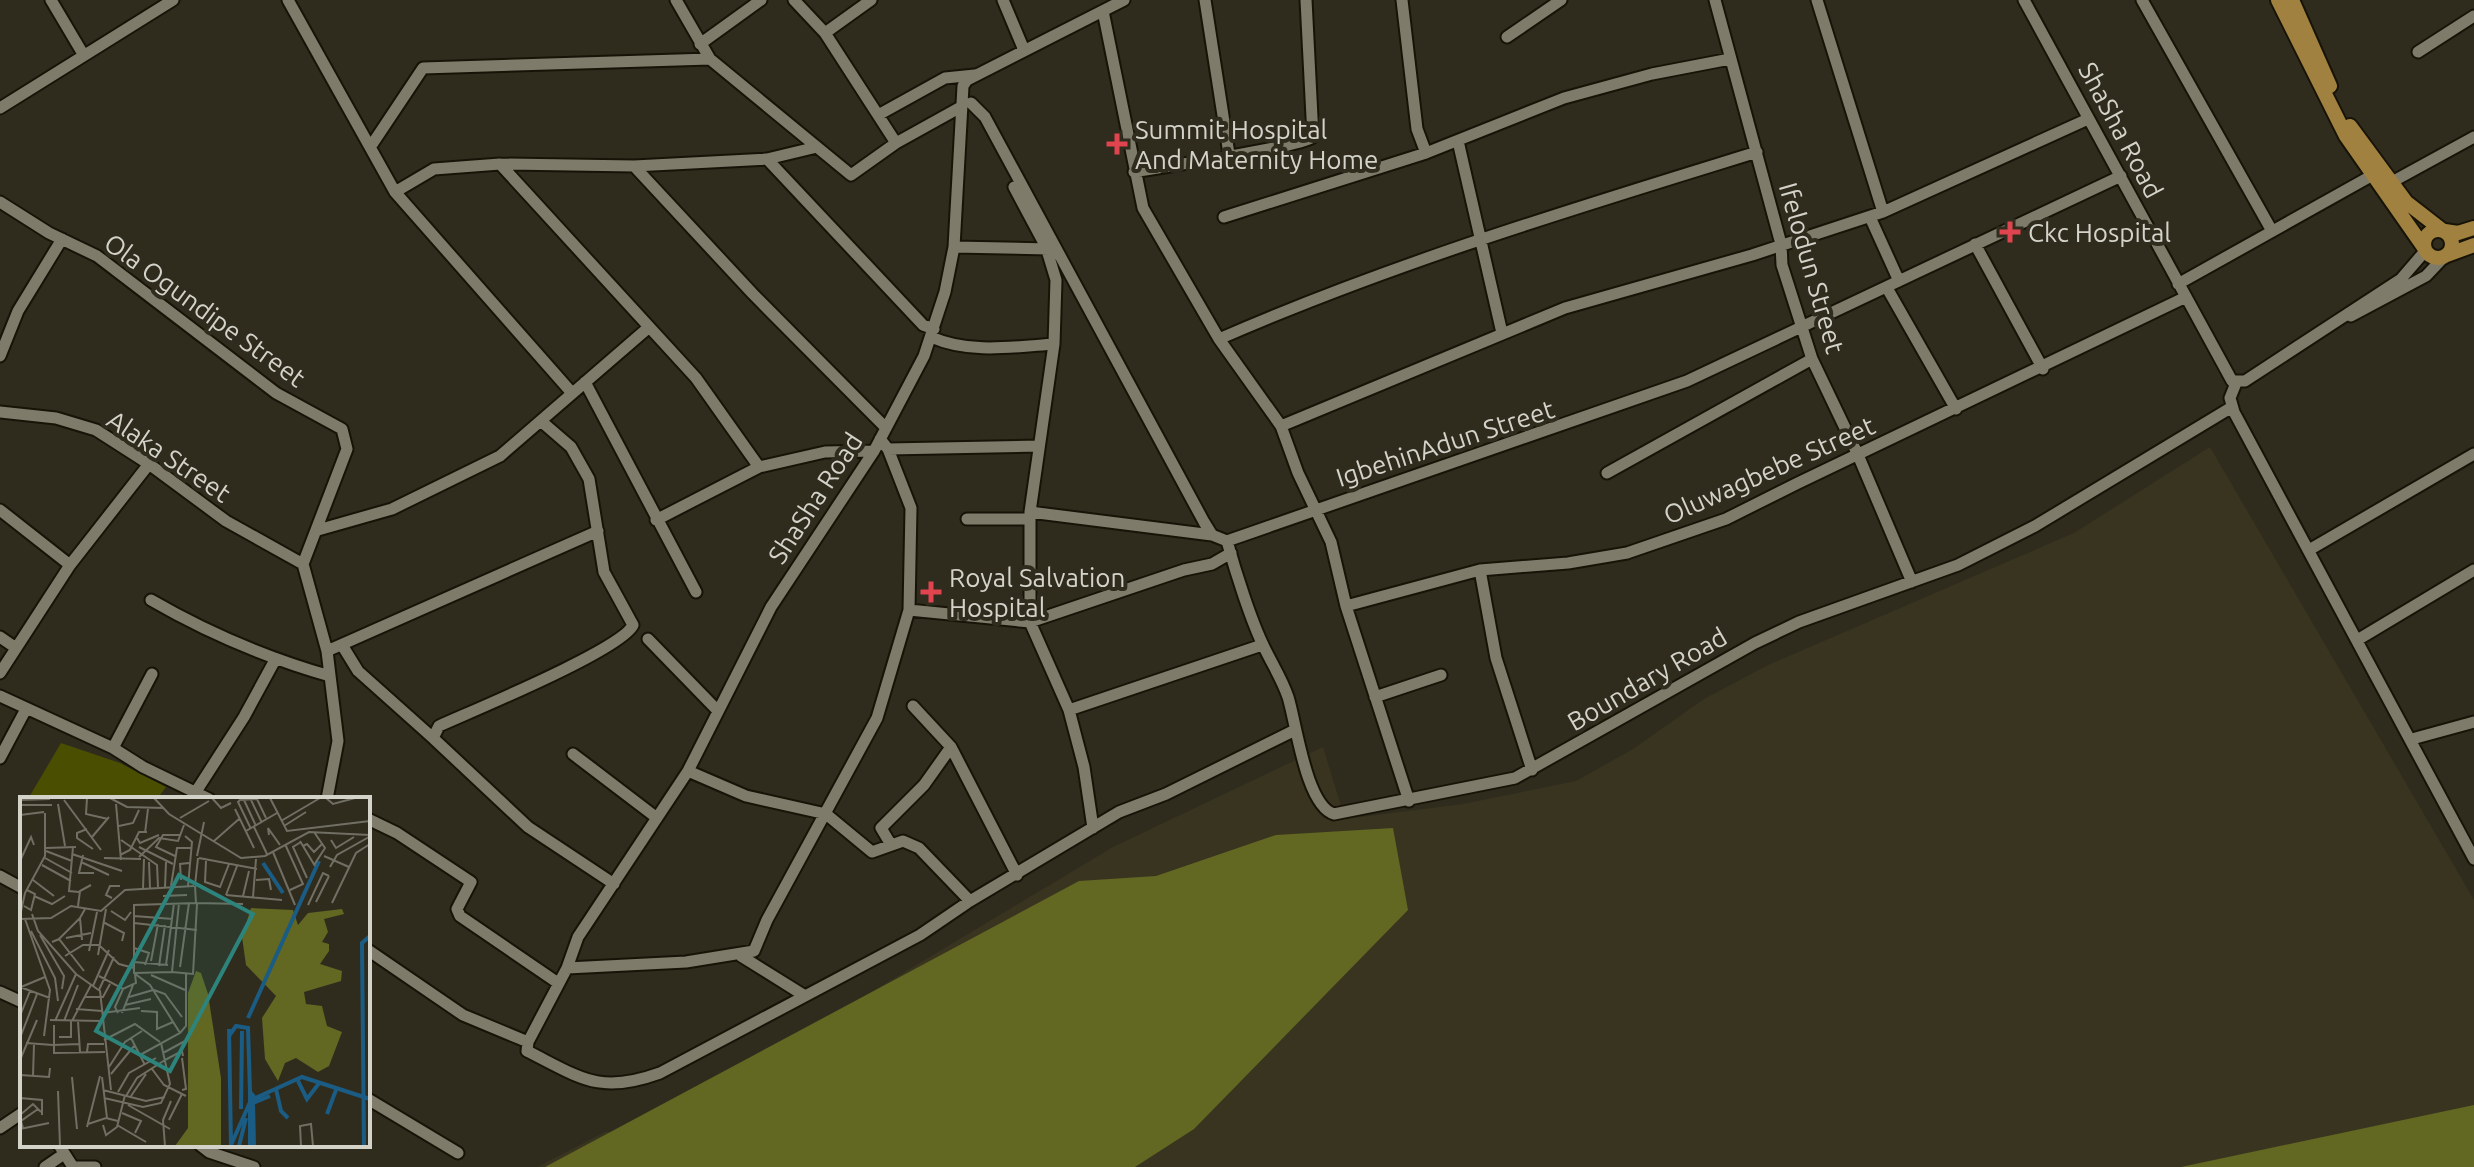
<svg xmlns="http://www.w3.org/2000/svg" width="2474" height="1167" font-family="Ubuntu,sans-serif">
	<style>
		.built { fill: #393420 }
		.green { fill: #4a4e01 }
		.forest { fill: #626722 }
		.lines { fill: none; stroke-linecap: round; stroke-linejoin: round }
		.minor-casing { stroke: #171407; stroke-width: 15 }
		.major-casing { stroke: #171407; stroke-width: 18 }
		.minor { stroke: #7e7b6b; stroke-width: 11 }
		.major { stroke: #a0813f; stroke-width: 14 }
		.health-dot { fill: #e0444e; stroke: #2f2c1e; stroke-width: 3 }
		.labels { text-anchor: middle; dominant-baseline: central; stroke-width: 8; stroke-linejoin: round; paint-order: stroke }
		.poi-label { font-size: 26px; fill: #d4d3ca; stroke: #2f2c1e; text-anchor: start }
		.street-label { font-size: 26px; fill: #d4d3ca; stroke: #2f2c1e }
		.inset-river { fill: none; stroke: #1b5c84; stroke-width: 4 }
		.inset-road { fill: none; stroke: #716f63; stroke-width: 2 }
		.view { fill: #2d847c; fill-opacity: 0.15; stroke: #2d847c; stroke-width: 4 }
		.inset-edge { fill: none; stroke: #d4d3ca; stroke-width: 4 }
	</style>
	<rect width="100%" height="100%" fill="#2f2c1e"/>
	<!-- built -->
	<path class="built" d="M 2210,447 L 2474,900 L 2474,1167 L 537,1167 L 605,1132 L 617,1132 L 853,1003 L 1113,847 L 1323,747 L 1345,819 L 1463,804 L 1576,781 L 1633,749 L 1704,699 L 1768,665 L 2074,533 Z"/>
	<!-- green -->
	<path class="green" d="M 61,743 L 120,763 L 166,787 L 157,799 L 28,799 Z"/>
	<!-- forest -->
	<path class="forest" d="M 1393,828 L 1408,910 L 1194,1129 L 1135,1167 L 545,1167 L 1079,881 L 1156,876 L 1276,835 Z
		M 2474,1105 L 2474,1167 L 2181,1167 Z"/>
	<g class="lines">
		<defs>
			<path id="minor" d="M 51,0 L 83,54
				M 288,0 L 395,192 L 572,393
				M 676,0 L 710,59 L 851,175 L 896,143 L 959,108
				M 794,0 L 825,33 L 896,143
				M 1003,0 L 1024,50
				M 1205,0 L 1229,154
				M 1402,0 L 1417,129 L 1426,153
				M 1715,0 L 1781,244 L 1782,265 L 1812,359 L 1858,455 L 1912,582
				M 1817,0 L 1883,212
				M 2024,0 L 2232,381 L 2245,381 L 2401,279 L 2426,250
				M 2142,0 L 2272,231
				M 1103,11 L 1143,208 L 1219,339 L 1281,426 L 1298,473 L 1331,542 L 1346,606 L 1409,801
				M 825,33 L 871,0
				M 1507,37 L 1561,0
				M 700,44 L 761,0
				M 2418,52 L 2474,16
				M 971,103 L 985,117 L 1204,522 L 1212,535 L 1227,541 L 1687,381 L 2121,176
				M 0,108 L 173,0
				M 880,114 L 945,78 L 975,75
				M 1458,141 L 1502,333
				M 371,146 L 423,68 L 710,59
				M 767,159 L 923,325 L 934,329
				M 500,164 L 696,378 L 759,467
				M 634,166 L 753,294 L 884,426
				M 1134,172 C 1161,167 1301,147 1313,137 L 1306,0
				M 2390,183 L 2474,137
				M 1014,187 L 1046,247 L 1056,280 L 1054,344 L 1030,512 L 1030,622 L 1069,710 L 1084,767 L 1093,828
				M 395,192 L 434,169 L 500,164 L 634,166 L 767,159 L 817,147
				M 0,202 L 49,233 L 97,256 L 276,393 L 342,429 L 347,449 L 303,564 L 327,651 L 338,741 L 327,799
				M 1224,217 L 1426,153 L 1564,98 L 1652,74 L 1730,59
				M 1870,217 L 1899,281
				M 1975,244 L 2043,369
				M 954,247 L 1049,249
				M 2178,284 L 2371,176
				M 1887,288 L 1956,409
				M 2351,316 L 2426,276 L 2444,257
				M 931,337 C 969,354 1013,347 1054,344
				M 1219,339 C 1393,263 1576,208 1757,152
				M 0,356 L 18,311 L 62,239
				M 585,382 L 696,592
				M 2236,383 L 2230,398 L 2234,412 L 2474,859
				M 0,412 L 56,418 L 96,430 L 149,464 L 226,521 L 303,564
				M 542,422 L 571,447 L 589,479 L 604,572 L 633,625 C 621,650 472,711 439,726 L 433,738 L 528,827 L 614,884
				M 1281,426 L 1565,308 L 1752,255 L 1883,212 L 2088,119
				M 888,449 L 1038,446
				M 1607,473 L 1812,359
				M 0,510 L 70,565
				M 1030,512 L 1212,535
				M 967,519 L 1030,519
				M 656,520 L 759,467 L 825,452 L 874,451
				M 318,530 L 392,509 L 500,456 L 648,328
				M 1227,541 C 1235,570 1251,621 1264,647 C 1272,664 1282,679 1288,697 C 1296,722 1306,806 1334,814 L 1515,778 L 1755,643 L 1799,622 L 1958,565 L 2035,526 L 2232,407
				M 2309,550 L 2474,454
				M 1480,570 L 1496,658 L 1532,770
				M 151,600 C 208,633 267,658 330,676
				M 1346,606 L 1480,570 L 1568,563 L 1627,553 L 1726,519 L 1798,483 L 2186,297
				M 909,610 L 1030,622 L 1184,570 L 1212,564 L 1231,553
				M 0,637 L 16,648
				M 648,639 L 717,710
				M 2359,639 L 2474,570
				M 342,645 L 358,671 L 433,738
				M 327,651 L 598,531
				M 0,673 L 70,565 L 149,464
				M 0,696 L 113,748 L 143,767 L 209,799
				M 1375,697 L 1441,675
				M 913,706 L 951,747 L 1017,875
				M 1069,710 L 1262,645
				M 2412,739 L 2474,722
				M 113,748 L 152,674
				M 573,754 L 657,818
				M 0,758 L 26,709
				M 688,771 L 746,796 L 826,814 L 872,852 L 903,841 L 919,848 L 970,901
				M 197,790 L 244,717 L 275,660
				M 368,819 L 397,833 L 471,882 L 457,909 L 460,916 L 558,983
				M 890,843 L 881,828 L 924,785 L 951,747
				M 0,876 L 22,888
				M 368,950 L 463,1015 L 528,1042 L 567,968 L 578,937 L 688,771 L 771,607 L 874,451 L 924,356 L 945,292 L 954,247 L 963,86 L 967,80 L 1124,0
				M 741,956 L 805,996
				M 567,968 L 686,962 L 754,951 L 767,920 L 877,718 L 909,610 L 911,508 L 888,449 L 880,439
				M 0,992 L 22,1002
				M 528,1042 L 527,1051 C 581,1078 599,1095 660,1073 L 920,935 L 970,901 L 1119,812 L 1166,794 L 1293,731
				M 368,1099 L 458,1153
				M 0,1128 L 22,1113
				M 59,1145 L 73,1167
				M 200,1145 L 209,1152 L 254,1167
				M 45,1167 L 64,1154
				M 72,1167 L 95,1167"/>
			<path id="major" d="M 2278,0 L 2346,136 L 2425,249
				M 2292,0 L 2330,86
				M 2350,126 L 2406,202 L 2442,230
				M2424 244a14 14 0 1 1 28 0a14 14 0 1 1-28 0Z
				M 2445,231 L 2458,233 L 2474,228
				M 2447,255 L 2474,245"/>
		</defs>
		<!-- minor casing -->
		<use href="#minor" class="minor-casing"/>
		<!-- major casing -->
		<use href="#major" class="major-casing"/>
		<!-- minor -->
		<use href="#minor" class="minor"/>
		<!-- major -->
		<use href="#major" class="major"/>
	</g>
	<!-- markers -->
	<g class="health-dot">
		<path d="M1113 132h8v8h8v8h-8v8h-8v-8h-8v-8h8z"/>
		<path d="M2006 220h8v8h8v8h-8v8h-8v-8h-8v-8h8z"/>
		<path d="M927 580h8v8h8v8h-8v8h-8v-8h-8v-8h8z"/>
	</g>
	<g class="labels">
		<!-- poi labels -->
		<g class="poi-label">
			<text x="1135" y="129">Summit Hospital<tspan x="1135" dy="30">And Maternity Home</tspan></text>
			<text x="2028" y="232">Ckc Hospital</text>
			<text x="949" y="577">Royal Salvation<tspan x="949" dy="30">Hospital</tspan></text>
		</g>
		<!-- street labels -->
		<g class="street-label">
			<text transform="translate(2121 130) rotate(62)">ShaSha Road</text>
			<text transform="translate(1812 268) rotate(74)">Ifelodun Street</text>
			<text transform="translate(205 310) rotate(36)">Ola Ogundipe Street</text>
			<text transform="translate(1445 443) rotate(-18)">IgbehinAdun Street</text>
			<text transform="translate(169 456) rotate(34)">Alaka Street</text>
			<text transform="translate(1769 470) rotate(-24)">Oluwagbebe Street</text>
			<text transform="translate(815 498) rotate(-57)">ShaSha Road</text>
			<text transform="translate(1647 679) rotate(-30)">Boundary Road</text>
		</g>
	</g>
	<!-- overview -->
	<g transform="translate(20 797)">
		<rect width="350" height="350" fill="#2f2c1e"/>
		<path d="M 231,111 L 273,113 L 278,128 L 288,116 L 322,112 L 324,117 L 304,122 L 308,135 L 302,145 L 309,147 L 309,154 L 300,167 L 322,174 L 321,184 L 284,195 L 286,207 L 302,209 L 307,229 L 322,235 L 309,269 L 298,275 L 276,261 L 265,266 L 258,284 L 245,262 L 242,221 L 256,199 L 226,168 L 222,140 ZM 176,174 L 181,176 L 188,197 L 201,281 L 201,349 L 155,349 L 168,331 L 168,196 Z" fill="#626722"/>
		<path class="inset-river" d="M 243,66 L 263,96M 228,221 L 299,64M 209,232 L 211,349M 209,239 L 216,229 L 228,231 L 230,295M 278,284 L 287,302 L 300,285M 256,292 L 261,314 L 268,321M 221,312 L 222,234M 307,317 L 316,293M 211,348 L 231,303 L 282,280 L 350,302M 219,349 L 226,321M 230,349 L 230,295 L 235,301M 234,349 L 233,306 L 250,299M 344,349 L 342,146 L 350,139"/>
		<path class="inset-road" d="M 67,1 L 66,17 L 88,22M 90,1 L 107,10 L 144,11M 134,1 L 149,17 L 221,61 L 245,59 L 289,35 L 350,38M 192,1 L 201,11 L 211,6M 222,1 L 218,5 L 231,32M 250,1 L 267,34 L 350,24M 306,1 L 313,7 L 335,1M 0,3 L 30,2M 44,3 L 81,53M 221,3 L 237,2 L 246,21M 224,3 L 236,29M 231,3 L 242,26M 38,7 L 45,49M 96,7 L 101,63M 0,8 L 32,8M 215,12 L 234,51M 0,18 L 24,15M 160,21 L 189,4M 261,24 L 300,1M 99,29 L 113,26 L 119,13M 264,29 L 286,15M 234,30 L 247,57M 67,32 L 57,36 L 57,41 L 73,52M 226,34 L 257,16M 125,36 L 128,12M 249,38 L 248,31 L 260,48M 165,39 L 172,45 L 168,89M 72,40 L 89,20M 117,41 L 120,46 L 139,38M 101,43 L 137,68 L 138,90M 311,43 L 316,51 L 334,40M 194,44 L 219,22M 280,44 L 295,69M 281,45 L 273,50 L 287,81M 265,47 L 283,87 L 270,93M 283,49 L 287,47 L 294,55 L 302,47M 53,50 L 49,94 L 59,95M 119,50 L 153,67M 26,51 L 56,50M 26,54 L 52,64M 253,55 L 275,108M 52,57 L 102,74M 63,58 L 59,76 L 74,76M 100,58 L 110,53 L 119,35 L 127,35M 155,59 L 136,50 L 143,38 L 160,38M 177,59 L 184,25M 304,59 L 329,70M 119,60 L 139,41 L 158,44 L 164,28M 25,61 L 52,76M 84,61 L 121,62M 179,61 L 237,72M 0,64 L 11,40 L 14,48M 186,64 L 185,85 L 200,90 L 209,67M 61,65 L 89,78M 129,65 L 130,91M 22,68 L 51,84M 294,68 L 305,51 L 294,35M 310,70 L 317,58 L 349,40M 13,83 L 34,99M 161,83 L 160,67 L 169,66M 236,83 L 249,82 L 251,93M 175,88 L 178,61M 151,89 L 157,51 L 171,51M 145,90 L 146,65M 123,92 L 124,62M 206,98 L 262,103M 206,98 L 217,69M 14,99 L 32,107 L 45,99M 143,99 L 167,98M 223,99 L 229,74M 233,100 L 236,62M 92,101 L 86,98 L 90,89 L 100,89M 296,105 L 309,79M 176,106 L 223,107M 312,106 L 336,56 L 350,47M 288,108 L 303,76 L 309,79M 4,109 L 11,113 L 15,97 L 7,93M 58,109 L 60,94 L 71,88M 91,114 L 105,123 L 111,115M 12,117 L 18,134 L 56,177 L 80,194 L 91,293M 0,119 L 5,96 L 25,59 L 25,16M 114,119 L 153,122M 0,122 L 31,121 L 51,109 L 81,114 L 105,93 L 174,89M 5,122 L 30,193 L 24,239M 83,125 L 104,136 L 102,144M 114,126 L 177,133M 11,134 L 35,181 L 38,204M 20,138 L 44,179 L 42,192M 46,141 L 71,136M 39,142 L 60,121M 62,143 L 60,121 L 65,112M 32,145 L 39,142 L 64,174M 114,151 L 129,156 L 125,168M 69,154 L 77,115M 78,158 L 86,112M 45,159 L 63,148 L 79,148 L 99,167 L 114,171M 131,164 L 138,127M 114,165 L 148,168M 146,168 L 154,106M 139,169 L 145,128M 160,170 L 169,106M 152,175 L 173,177 L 177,107M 115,176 L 152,175 L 159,106M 131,178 L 165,193M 79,179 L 103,192 L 116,186 L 115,177M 73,189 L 89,153M 0,190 L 30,201M 1,190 L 25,180M 79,193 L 94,160M 134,193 L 145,197 L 162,220M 65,200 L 83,200 L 90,187M 109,200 L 133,193M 105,208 L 131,202M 56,212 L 82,214M 121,214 L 137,215 L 137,232 L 153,225M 82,216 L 120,211M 98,216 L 95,210 L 103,192M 102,216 L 113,188M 0,219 L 10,194M 30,223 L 82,224M 35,224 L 56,177M 44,224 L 58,188M 52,224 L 71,188M 58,224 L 60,255M 34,228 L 34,256 L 85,255M 160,236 L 166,229 L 166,177M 39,240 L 51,240 L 51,224M 0,241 L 17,197M 111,241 L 125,268M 84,243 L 115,227 L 140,245M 6,246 L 33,248M 33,248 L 59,247M 67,255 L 68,247 L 84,247M 143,256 L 165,244M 120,258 L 160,236 L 130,188 L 114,176 L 114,108 L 176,106 L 175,89M 0,263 L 17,223M 145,263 L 162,254 L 163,259M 89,270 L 105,245 L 122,234M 132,272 L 144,288 L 166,299M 91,277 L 114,249M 0,278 L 29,280 L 30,271M 13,279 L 14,247M 52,280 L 57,332M 82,280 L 87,321M 83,293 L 126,304 L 145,300M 162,293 L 166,292 L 162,261M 38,294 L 40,349M 98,295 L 109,276 L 136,261M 106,299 L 117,281 L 145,263M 111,299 L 126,277M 0,301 L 22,303 L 22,318M 84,301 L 123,310 L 141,306 L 150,287 L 141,246M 108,308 L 150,332M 102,316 L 121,324 L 115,336M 0,318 L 13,307 L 21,315M 149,323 L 162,297M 68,327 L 86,321 L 98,324M 83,328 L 86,338 L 97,330 L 105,298M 97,328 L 126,345M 67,330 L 80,279M 3,331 L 1,324 L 18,312M 0,332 L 29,326M 145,349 L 143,323 L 151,304M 281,349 L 280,329 L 291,327 L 293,349"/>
		<path class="view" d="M 159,78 L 233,117 L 150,274 L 76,234 Z"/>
		<rect width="350" height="350" class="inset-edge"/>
	</g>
</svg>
